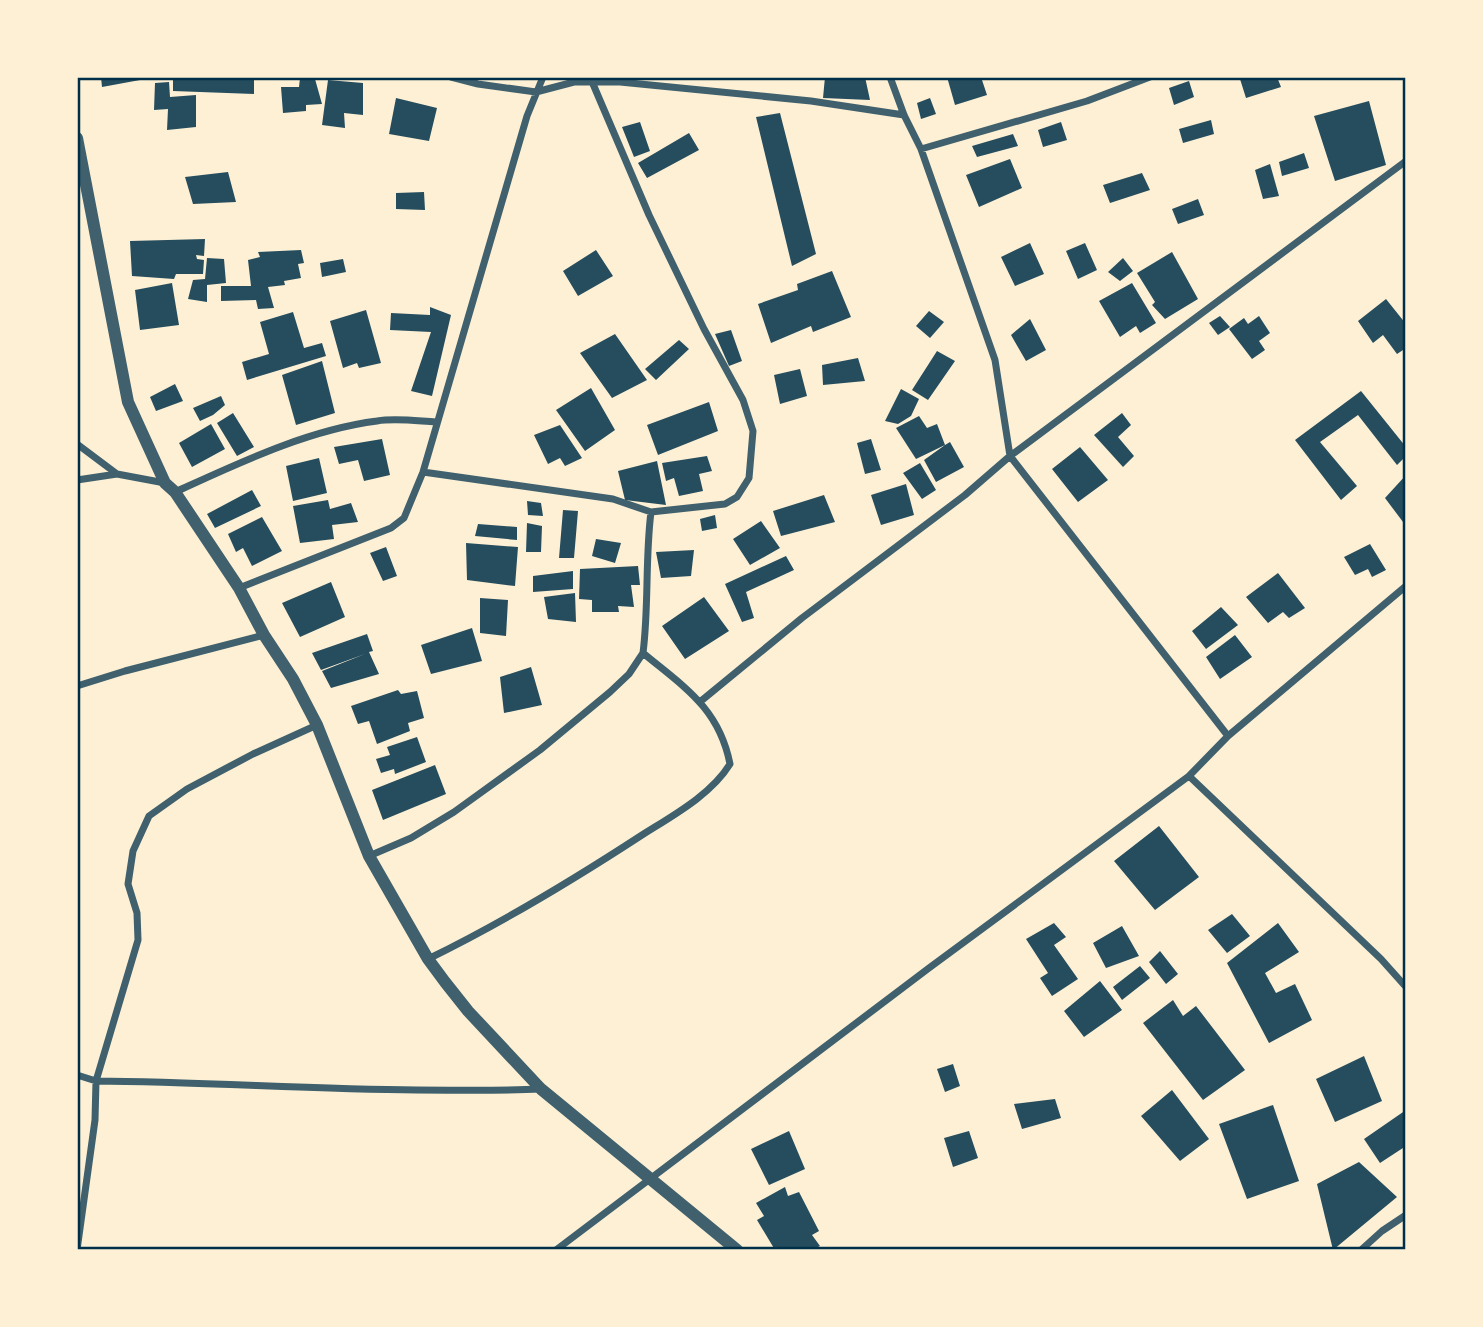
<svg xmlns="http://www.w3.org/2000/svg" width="1483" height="1327" font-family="Merriweather,serif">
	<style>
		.building { fill: #264d5e }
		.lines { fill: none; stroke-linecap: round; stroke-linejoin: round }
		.minor { stroke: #3f606c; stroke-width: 7 }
		.tertiary { stroke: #3f606c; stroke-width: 12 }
		.neatline { fill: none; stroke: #003049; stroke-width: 2.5 }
	</style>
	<rect width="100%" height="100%" fill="#fdf0d5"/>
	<!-- building -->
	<path class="building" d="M 101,77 L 151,77 L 151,78 L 102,87 Z
		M 173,77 L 254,77 L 254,94 L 173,91 Z
		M 825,77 L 865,77 L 870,100 L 823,98 Z
		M 947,77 L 981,77 L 987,95 L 955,105 Z
		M 1245,77 L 1277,77 L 1281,87 L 1246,98 L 1240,79 Z
		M 300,78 L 315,79 L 322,104 L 306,105 L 306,111 L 283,113 L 281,87 L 299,87 Z
		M 328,80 L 363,83 L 363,115 L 344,113 L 345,128 L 322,125 Z
		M 1189,81 L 1194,97 L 1174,105 L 1169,88 Z
		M 169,82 L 170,97 L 196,95 L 196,127 L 167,130 L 168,109 L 154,110 L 155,83 Z
		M 396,98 L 437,108 L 429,141 L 389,134 Z
		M 930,98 L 936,114 L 921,119 L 917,103 Z
		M 1369,101 L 1386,165 L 1335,181 L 1314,116 Z
		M 780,113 L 816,254 L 792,266 L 756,117 Z
		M 1211,120 L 1214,134 L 1183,143 L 1179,129 Z
		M 640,122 L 650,151 L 634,157 L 622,127 Z
		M 1061,122 L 1067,140 L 1043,147 L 1038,130 Z
		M 689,133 L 699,150 L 647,178 L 638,163 Z
		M 1013,134 L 1018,146 L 977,157 L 972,146 Z
		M 1304,153 L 1309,168 L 1282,176 L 1279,162 Z
		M 1010,159 L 1022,188 L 979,207 L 966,175 Z
		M 1270,164 L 1279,196 L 1263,199 L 1255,170 Z
		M 228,172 L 236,202 L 193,204 L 185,177 Z
		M 1142,173 L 1150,190 L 1110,203 L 1103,185 Z
		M 424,192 L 425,210 L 396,209 L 396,193 Z
		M 1198,199 L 1204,215 L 1178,224 L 1172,209 Z
		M 205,239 L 204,256 L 196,255 L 197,259 L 204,260 L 203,274 L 176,274 L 174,279 L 132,276 L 130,241 Z
		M 1030,243 L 1044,274 L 1015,286 L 1001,257 Z
		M 1085,243 L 1097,270 L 1078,279 L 1066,251 Z
		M 301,250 L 304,263 L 298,264 L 301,278 L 284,281 L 285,285 L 268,287 L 274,308 L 258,309 L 256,300 L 221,301 L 221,286 L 251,286 L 248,260 L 260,257 L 258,252 Z
		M 596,250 L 613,276 L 578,296 L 563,271 Z
		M 1172,252 L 1198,299 L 1165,319 L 1152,305 L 1155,302 L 1137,273 Z
		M 207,258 L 224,259 L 226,283 L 207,285 L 207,302 L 188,299 L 193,280 L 205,279 Z
		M 1123,258 L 1133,271 L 1120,281 L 1108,272 Z
		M 343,259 L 346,272 L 322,277 L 320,263 Z
		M 832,271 L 851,317 L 813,332 L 811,326 L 771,343 L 758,304 L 798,290 L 797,284 Z
		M 172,283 L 179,325 L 140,330 L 135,290 Z
		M 1132,283 L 1156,323 L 1140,333 L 1136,326 L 1120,337 L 1099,301 Z
		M 1386,299 L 1406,324 L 1406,348 L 1397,354 L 1383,335 L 1373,343 L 1358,321 Z
		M 430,307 L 451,315 L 432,396 L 411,391 L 431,332 L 390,330 L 391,313 L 430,315 Z
		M 366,310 L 381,363 L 359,368 L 357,363 L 343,368 L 330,321 Z
		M 929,311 L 944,322 L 930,338 L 916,326 Z
		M 293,312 L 304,348 L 322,343 L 326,356 L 247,380 L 242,362 L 269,354 L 260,322 Z
		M 1220,316 L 1230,327 L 1218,335 L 1209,323 Z
		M 1259,316 L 1270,333 L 1259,341 L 1265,350 L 1252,359 L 1229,329 L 1244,318 L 1248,324 Z
		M 1030,319 L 1046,350 L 1026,361 L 1011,335 Z
		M 731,330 L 742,361 L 729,366 L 715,334 Z
		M 615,334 L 647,380 L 612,398 L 580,353 Z
		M 679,340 L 689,349 L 656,380 L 645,369 Z
		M 937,351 L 955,361 L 928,400 L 912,390 Z
		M 858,358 L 865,381 L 823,385 L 822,365 Z
		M 322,361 L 335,413 L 296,425 L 282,375 Z
		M 800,369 L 807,396 L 780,404 L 774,375 Z
		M 175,384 L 183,401 L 156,411 L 150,397 Z
		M 591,388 L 615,430 L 585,451 L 556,410 Z
		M 901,389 L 919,399 L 911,416 L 898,424 L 885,421 Z
		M 1361,391 L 1406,447 L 1406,456 L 1397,465 L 1358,415 L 1320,442 L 1357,486 L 1341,500 L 1295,440 Z
		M 221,396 L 225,405 L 213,415 L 200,421 L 193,408 Z
		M 709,402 L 718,431 L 658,455 L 647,425 Z
		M 233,413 L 254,447 L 237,456 L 217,423 Z
		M 1122,413 L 1131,425 L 1118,437 L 1134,456 L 1123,467 L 1094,435 Z
		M 919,416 L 927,428 L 937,424 L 945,445 L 950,442 L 964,467 L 936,482 L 924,460 L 945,445 L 916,459 L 896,428 Z
		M 211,424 L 225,449 L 192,467 L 179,443 Z
		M 560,425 L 582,458 L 565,466 L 560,458 L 548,464 L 534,435 Z
		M 382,439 L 390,475 L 364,481 L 358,460 L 339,464 L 334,447 Z
		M 871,439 L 881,470 L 865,474 L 857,443 Z
		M 1080,447 L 1108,480 L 1078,502 L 1052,469 Z
		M 707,456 L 712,471 L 699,474 L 703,491 L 679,496 L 674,478 L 666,481 L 662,463 Z
		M 319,458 L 327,493 L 293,501 L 286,466 Z
		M 657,461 L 666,505 L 625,500 L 618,471 Z
		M 920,463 L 936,490 L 922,499 L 903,473 Z
		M 1406,475 L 1406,526 L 1385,498 Z
		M 906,484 L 914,515 L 881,525 L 871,495 Z
		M 252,490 L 261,506 L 215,528 L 207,514 Z
		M 824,495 L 835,522 L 781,536 L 773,511 Z
		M 328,500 L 330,509 L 351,503 L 358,522 L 332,525 L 334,539 L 300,543 L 293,506 Z
		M 527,501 L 541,503 L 543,516 L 528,515 Z
		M 563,510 L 578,511 L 574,558 L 559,558 Z
		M 715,515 L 717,528 L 702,531 L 700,519 Z
		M 262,517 L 282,551 L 252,566 L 243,548 L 236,552 L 228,534 Z
		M 761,521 L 780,548 L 750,565 L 733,539 Z
		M 527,523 L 542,526 L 541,552 L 526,552 Z
		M 478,524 L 517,527 L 517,540 L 475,536 Z
		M 596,539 L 621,543 L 615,563 L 592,556 Z
		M 466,543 L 518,547 L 515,586 L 467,580 Z
		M 1370,544 L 1386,570 L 1372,577 L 1368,569 L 1355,575 L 1344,557 Z
		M 386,547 L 397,576 L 383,581 L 370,553 Z
		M 694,550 L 691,576 L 661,578 L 656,552 Z
		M 786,556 L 794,570 L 746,592 L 754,618 L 742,622 L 725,584 Z
		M 638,566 L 640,585 L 631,585 L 634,607 L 618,606 L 619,612 L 592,612 L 592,600 L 579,599 L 580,569 Z
		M 573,571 L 573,589 L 533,592 L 533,576 Z
		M 1278,573 L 1305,608 L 1289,618 L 1283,612 L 1268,623 L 1246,597 Z
		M 331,582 L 345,617 L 300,637 L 282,603 Z
		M 575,593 L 576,622 L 548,619 L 544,597 Z
		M 704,597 L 729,631 L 685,659 L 662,626 Z
		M 480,598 L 508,600 L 506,636 L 480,633 Z
		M 1221,607 L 1238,625 L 1206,649 L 1192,631 Z
		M 472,628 L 482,661 L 431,674 L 421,645 Z
		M 367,634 L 373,651 L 369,652 L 379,674 L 331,688 L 322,671 L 365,654 L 321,670 L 312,653 Z
		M 1235,635 L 1252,657 L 1220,679 L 1206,657 Z
		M 531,667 L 542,705 L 504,713 L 500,677 Z
		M 398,690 L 401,694 L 417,691 L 424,718 L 408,723 L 410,731 L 377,744 L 369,721 L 358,724 L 351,706 Z
		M 417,737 L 426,762 L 395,774 L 394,769 L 381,773 L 376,759 L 390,755 L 387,747 Z
		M 435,765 L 446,794 L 383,820 L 372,790 Z
		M 1159,826 L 1199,877 L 1155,910 L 1114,861 Z
		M 1232,914 L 1250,936 L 1227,953 L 1208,930 Z
		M 1054,923 L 1066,937 L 1054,945 L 1078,979 L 1052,996 L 1040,978 L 1048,973 L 1026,939 Z
		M 1278,923 L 1299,952 L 1265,973 L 1276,993 L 1295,984 L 1312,1020 L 1269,1043 L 1227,963 Z
		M 1122,926 L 1139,956 L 1106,968 L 1093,943 Z
		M 1160,951 L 1178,974 L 1166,984 L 1149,962 Z
		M 1140,966 L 1150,978 L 1122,1000 L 1113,987 Z
		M 1100,981 L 1122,1010 L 1084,1037 L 1064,1011 Z
		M 1173,1000 L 1183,1016 L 1196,1006 L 1245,1070 L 1203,1100 L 1143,1023 Z
		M 1364,1056 L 1382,1101 L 1335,1122 L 1316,1079 Z
		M 953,1064 L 960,1086 L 945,1092 L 937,1069 Z
		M 1172,1090 L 1209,1139 L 1180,1161 L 1141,1116 Z
		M 1055,1099 L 1061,1118 L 1022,1129 L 1014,1104 Z
		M 1273,1105 L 1299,1181 L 1247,1199 L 1219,1124 Z
		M 1406,1110 L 1406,1146 L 1380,1163 L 1364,1139 Z
		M 789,1131 L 805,1169 L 769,1185 L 751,1149 Z
		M 969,1131 L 978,1158 L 953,1167 L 944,1138 Z
		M 1359,1162 L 1397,1197 L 1333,1250 L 1317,1184 Z
		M 785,1187 L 788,1196 L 799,1192 L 819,1231 L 812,1235 L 820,1246 L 812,1250 L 775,1250 L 757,1220 L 764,1216 L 756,1203 Z"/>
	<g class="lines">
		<!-- minor -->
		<path class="minor" d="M 451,77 L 478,84 L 536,92 L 574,82 L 620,82 L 811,101 L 904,115
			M 890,77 L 904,115 L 921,149 L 995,360 L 1010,456 L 1228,736
			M 921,149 L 1087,101 L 1150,77
			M 77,444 L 117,474 L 165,483
			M 423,472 L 613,499 L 651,512 L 725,504 L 737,497 L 749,478 L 753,431 L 743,400 L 704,329 L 649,215 L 593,84
			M 77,480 L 117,474
			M 175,492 C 239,463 307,430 377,421 C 396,418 417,421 436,422
			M 239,588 L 391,528 L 404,518 L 423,472 L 527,116 L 543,77
			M 77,686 L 125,671 L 264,635
			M 701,701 L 802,618 L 965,495 L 1010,456 L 1406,161
			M 1189,776 L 1381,959 L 1406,987
			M 369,856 L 411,838 L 454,812 L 540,750 L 610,692 L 629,674 L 643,653
			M 428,959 C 502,923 573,880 642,835 C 672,816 711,795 730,764 C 719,708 684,687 643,653 C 649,606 645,559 651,512
			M 77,1075 L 96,1081 C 203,1082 310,1089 417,1090 C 459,1090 500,1091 541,1089
			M 77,1250 L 95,1120 L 96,1081 L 138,940 L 137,913 L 128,884 L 133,851 L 149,816 L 187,789 L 253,754 L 317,725
			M 556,1250 L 929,968 L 1189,776 L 1228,736 L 1406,586
			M 1361,1250 L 1382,1231 L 1406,1215"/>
		<!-- tertiary -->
		<path class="tertiary" d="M 77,138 L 128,402 L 165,483 L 175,492 L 239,588 L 264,635 L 293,679 L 317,725 L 369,856 L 428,959 L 445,982 L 468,1011 L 541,1089 L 737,1250"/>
	</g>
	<!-- border -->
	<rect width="1483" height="1327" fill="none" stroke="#fdf0d5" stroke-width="158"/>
	<rect x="79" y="79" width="1325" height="1169" class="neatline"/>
</svg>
